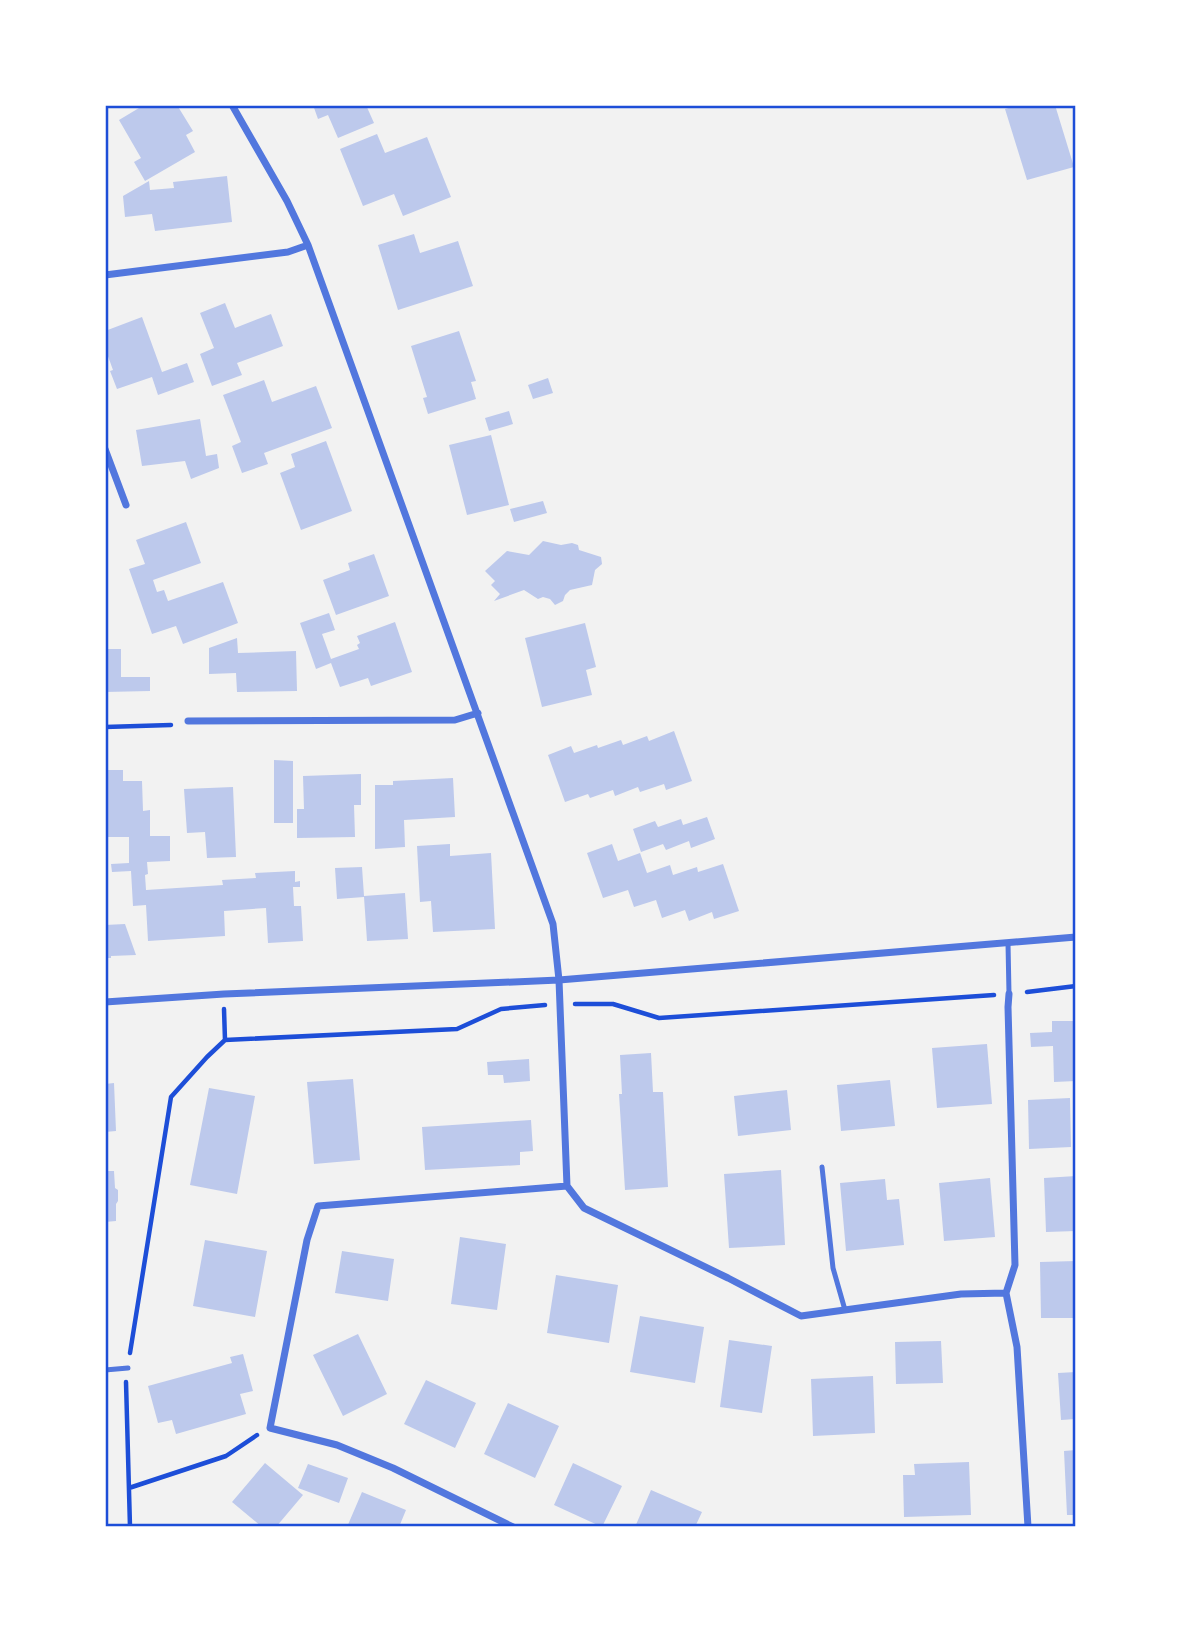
<svg xmlns="http://www.w3.org/2000/svg" width="1181" height="1632" font-family="Signika,sans-serif">
	<style>
		.building { fill: #bdc9ec }
		.lines { fill: none; stroke-linecap: round; stroke-linejoin: round }
		.path { stroke: #1d4ed8; stroke-width: 4.5 }
		.service { stroke: #5277de; stroke-width: 5 }
		.minor { stroke: #5277de; stroke-width: 7 }
		.neatline { fill: none; stroke: #1d4ed8; stroke-width: 2.5 }
	</style>
	<rect width="100%" height="100%" fill="#f2f2f2"/>
	<!-- building -->
	<path class="building" d="M 144,105 L 177,105 L 193,131 L 186,135 L 195,152 L 145,181 L 134,162 L 141,158 L 119,120 Z
		M 313,105 L 366,105 L 374,123 L 338,138 L 328,115 L 318,119 Z
		M 1019,105 L 1055,105 L 1074,167 L 1027,180 L 1005,109 Z
		M 377,134 L 385,153 L 427,137 L 451,197 L 403,216 L 394,194 L 363,206 L 340,149 Z
		M 227,176 L 232,222 L 155,231 L 152,214 L 125,217 L 123,196 L 149,181 L 150,190 L 174,188 L 173,182 Z
		M 414,234 L 420,253 L 458,241 L 473,286 L 398,310 L 378,245 Z
		M 225,303 L 235,328 L 271,314 L 283,346 L 237,363 L 242,375 L 212,386 L 200,354 L 214,348 L 200,313 Z
		M 142,317 L 162,372 L 187,363 L 194,382 L 158,395 L 152,377 L 117,389 L 110,371 L 113,370 L 105,348 L 105,331 Z
		M 459,331 L 476,381 L 471,382 L 476,399 L 428,414 L 423,398 L 427,397 L 411,346 Z
		M 548,378 L 553,393 L 533,399 L 528,385 Z
		M 264,380 L 272,402 L 316,386 L 332,428 L 264,453 L 268,464 L 242,473 L 232,446 L 241,442 L 223,395 Z
		M 509,411 L 513,424 L 489,431 L 485,418 Z
		M 200,419 L 206,456 L 217,454 L 219,468 L 191,479 L 185,461 L 142,466 L 136,430 Z
		M 491,435 L 509,505 L 467,515 L 449,445 Z
		M 326,441 L 352,511 L 301,530 L 280,473 L 295,467 L 291,454 Z
		M 543,501 L 547,513 L 514,522 L 510,509 Z
		M 186,522 L 201,563 L 153,580 L 157,592 L 164,590 L 168,601 L 223,582 L 238,623 L 183,644 L 176,626 L 152,634 L 129,569 L 145,564 L 136,540 Z
		M 543,541 L 561,545 L 572,543 L 578,545 L 579,550 L 601,557 L 602,564 L 595,570 L 592,585 L 570,590 L 565,595 L 563,601 L 555,605 L 550,599 L 543,597 L 538,599 L 524,590 L 494,601 L 500,594 L 491,585 L 495,581 L 485,571 L 507,551 L 529,555 Z
		M 374,554 L 389,596 L 336,615 L 323,580 L 350,570 L 348,563 Z
		M 329,613 L 335,630 L 322,634 L 331,659 L 359,649 L 357,645 L 360,643 L 357,636 L 395,622 L 412,672 L 371,686 L 368,678 L 340,687 L 331,663 L 316,669 L 300,623 Z
		M 585,623 L 596,667 L 586,670 L 592,695 L 542,707 L 525,638 Z
		M 237,638 L 238,653 L 296,651 L 297,691 L 237,692 L 236,673 L 209,674 L 209,648 Z
		M 105,649 L 121,649 L 121,677 L 150,677 L 150,691 L 105,692 Z
		M 674,731 L 692,781 L 666,790 L 664,784 L 640,792 L 638,787 L 615,796 L 613,790 L 590,798 L 588,794 L 565,802 L 548,755 L 571,746 L 574,753 L 597,745 L 598,748 L 621,740 L 623,745 L 647,736 L 649,741 Z
		M 274,760 L 293,761 L 293,823 L 274,823 Z
		M 107,770 L 123,770 L 123,781 L 142,781 L 143,811 L 150,810 L 150,836 L 170,836 L 170,861 L 147,862 L 148,874 L 145,875 L 146,890 L 223,885 L 222,880 L 256,878 L 255,873 L 295,871 L 295,882 L 300,881 L 300,887 L 293,887 L 294,906 L 301,906 L 303,941 L 268,943 L 266,908 L 224,911 L 225,936 L 148,941 L 146,905 L 133,906 L 131,871 L 112,872 L 111,864 L 129,863 L 129,837 L 106,837 L 105,782 L 107,782 Z
		M 361,774 L 361,805 L 354,805 L 355,837 L 297,838 L 297,809 L 304,809 L 303,776 Z
		M 453,778 L 455,817 L 404,820 L 405,847 L 375,849 L 375,785 L 393,785 L 393,781 Z
		M 233,787 L 236,857 L 207,858 L 205,832 L 187,833 L 184,789 Z
		M 707,817 L 715,839 L 691,848 L 689,841 L 666,850 L 663,844 L 641,852 L 633,829 L 655,821 L 658,827 L 681,819 L 683,825 Z
		M 450,844 L 450,856 L 491,853 L 495,929 L 433,932 L 431,901 L 420,902 L 417,846 Z
		M 612,844 L 618,861 L 640,853 L 647,873 L 670,865 L 673,875 L 697,867 L 698,872 L 723,864 L 739,911 L 714,919 L 712,912 L 689,921 L 685,910 L 662,918 L 656,900 L 634,907 L 628,890 L 603,898 L 587,853 Z
		M 362,867 L 364,896 L 405,893 L 408,939 L 367,941 L 364,897 L 337,899 L 335,868 Z
		M 125,924 L 136,955 L 111,956 L 111,958 L 105,958 L 105,925 Z
		M 1052,1021 L 1076,1021 L 1076,1081 L 1054,1082 L 1053,1046 L 1031,1047 L 1030,1033 L 1052,1032 Z
		M 987,1044 L 992,1104 L 937,1108 L 932,1048 Z
		M 651,1053 L 653,1092 L 663,1092 L 668,1187 L 625,1190 L 619,1094 L 622,1094 L 620,1055 Z
		M 529,1059 L 530,1081 L 504,1083 L 503,1075 L 488,1075 L 487,1062 Z
		M 353,1079 L 360,1160 L 314,1164 L 307,1082 Z
		M 890,1080 L 895,1126 L 841,1131 L 837,1085 Z
		M 114,1083 L 116,1131 L 105,1132 L 105,1084 Z
		M 209,1088 L 255,1096 L 237,1194 L 190,1185 Z
		M 787,1090 L 791,1130 L 738,1136 L 734,1096 Z
		M 1070,1098 L 1071,1147 L 1029,1149 L 1028,1100 Z
		M 531,1120 L 533,1151 L 520,1152 L 520,1165 L 425,1170 L 422,1127 Z
		M 781,1170 L 785,1245 L 729,1248 L 724,1174 Z
		M 105,1171 L 114,1171 L 115,1188 L 118,1190 L 118,1201 L 116,1204 L 116,1221 L 105,1222 Z
		M 1076,1176 L 1076,1231 L 1046,1232 L 1044,1178 Z
		M 990,1178 L 995,1237 L 944,1241 L 939,1183 Z
		M 885,1179 L 887,1200 L 899,1199 L 904,1245 L 846,1251 L 840,1183 Z
		M 460,1237 L 506,1244 L 497,1310 L 451,1304 Z
		M 205,1240 L 267,1251 L 255,1317 L 193,1306 Z
		M 342,1251 L 394,1259 L 388,1301 L 335,1293 Z
		M 1076,1261 L 1076,1318 L 1041,1318 L 1040,1262 Z
		M 556,1275 L 618,1285 L 609,1343 L 547,1333 Z
		M 640,1316 L 704,1327 L 695,1383 L 630,1372 Z
		M 358,1334 L 387,1394 L 343,1416 L 313,1355 Z
		M 729,1340 L 772,1346 L 762,1413 L 720,1407 Z
		M 941,1341 L 943,1383 L 896,1384 L 895,1342 Z
		M 243,1354 L 253,1391 L 240,1394 L 246,1414 L 176,1434 L 172,1420 L 158,1423 L 148,1386 L 232,1363 L 230,1357 Z
		M 1076,1372 L 1076,1419 L 1061,1420 L 1058,1373 Z
		M 873,1376 L 875,1433 L 813,1436 L 811,1379 Z
		M 426,1380 L 476,1403 L 455,1448 L 404,1424 Z
		M 508,1403 L 559,1426 L 535,1478 L 484,1454 Z
		M 1076,1450 L 1076,1515 L 1067,1515 L 1064,1451 Z
		M 969,1462 L 971,1515 L 904,1517 L 903,1475 L 915,1475 L 914,1464 Z
		M 265,1463 L 303,1495 L 276,1527 L 262,1527 L 232,1502 Z
		M 573,1463 L 622,1486 L 602,1527 L 554,1505 Z
		M 308,1464 L 348,1478 L 339,1503 L 298,1488 Z
		M 651,1490 L 702,1512 L 695,1527 L 635,1527 Z
		M 362,1492 L 406,1510 L 399,1527 L 347,1527 Z"/>
	<g class="lines">
		<!-- path -->
		<path class="path" d="M 105,727 L 171,725
			M 1027,992 L 1076,986
			M 575,1004 L 613,1004 L 659,1018 L 994,995
			M 225,1040 L 457,1029 L 501,1009 L 545,1005
			M 130,1353 L 171,1097 L 207,1057 L 225,1040 L 224,1009
			M 126,1382 L 130,1527
			M 129,1488 L 226,1456 L 257,1435"/>
		<!-- service -->
		<path class="service" d="M 1008,943 L 1009,994
			M 822,1167 L 833,1268 L 845,1310
			M 105,1370 L 128,1368"/>
		<!-- minor -->
		<path class="minor" d="M 232,105 L 287,201 L 308,245 L 553,924 L 559,980 L 567,1186 L 584,1208 L 728,1278 L 801,1316 L 961,1294 L 1006,1293 L 1017,1347 L 1028,1527
			M 105,275 L 288,252 L 308,245
			M 105,449 L 126,505
			M 188,721 L 455,720 L 478,713
			M 105,1002 L 224,994 L 559,980 L 1076,937
			M 1006,1293 L 1015,1265 L 1008,1007 L 1009,994
			M 513,1527 L 393,1468 L 337,1445 L 270,1428 L 307,1240 L 318,1206 L 567,1186"/>
	</g>
	<!-- border -->
	<rect width="1181" height="1632" fill="none" stroke="#ffffff" stroke-width="214"/>
	<rect x="107" y="107" width="967" height="1418" class="neatline"/>
</svg>
